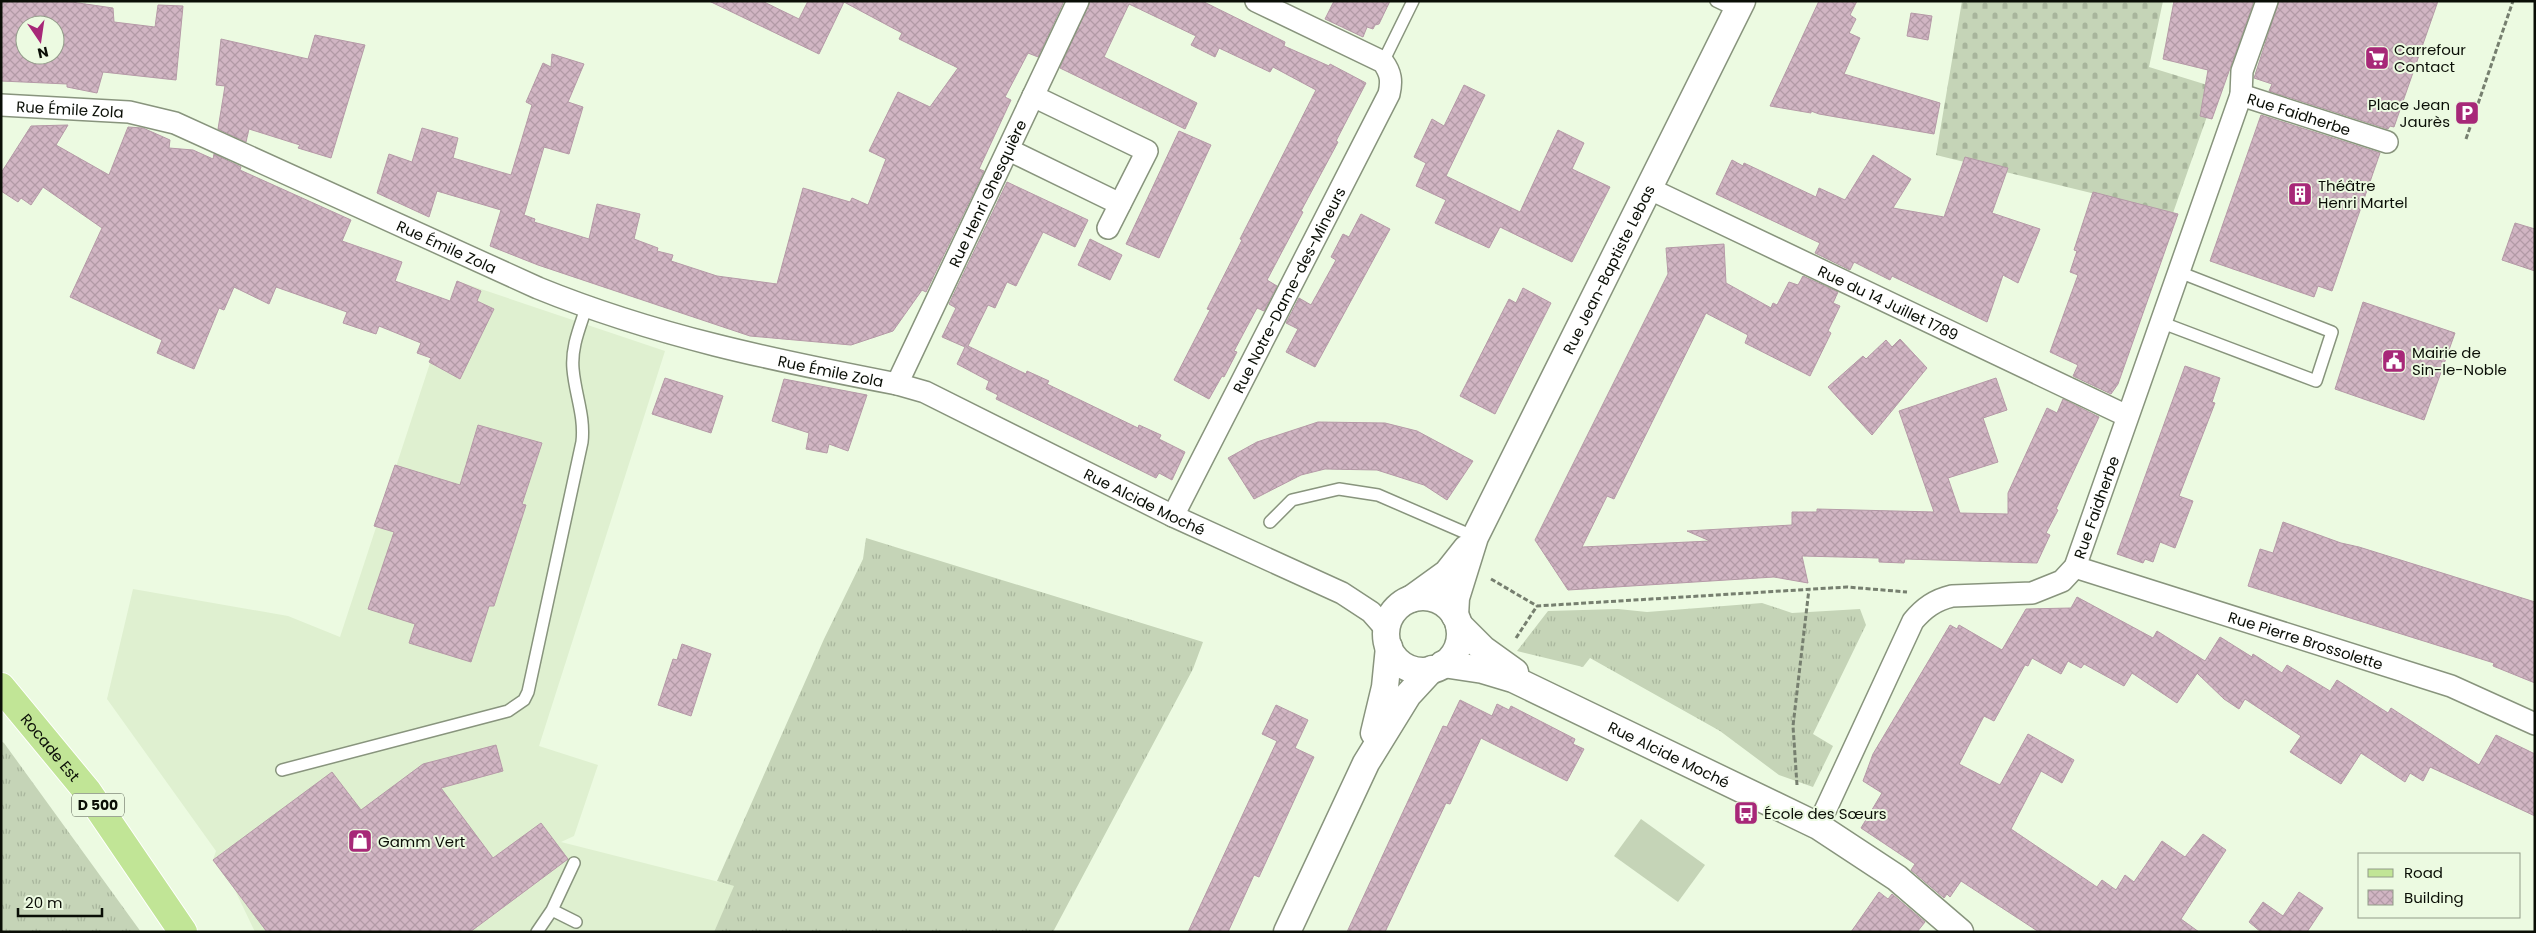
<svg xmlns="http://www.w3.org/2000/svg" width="2536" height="933" font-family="Poppins,sans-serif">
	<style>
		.built { fill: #dff0d0 }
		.grass { fill: url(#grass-tufts) }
		.cemetery { fill: url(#cemetery-stones) }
		.garden { fill: #c5d4b7 }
		.building { fill: url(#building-cross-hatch); stroke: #b59aa7; fill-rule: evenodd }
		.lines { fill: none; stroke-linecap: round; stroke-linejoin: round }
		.service-casing { stroke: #88947d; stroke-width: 14 }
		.minor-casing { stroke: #88947d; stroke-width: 24 }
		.tertiary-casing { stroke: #88947d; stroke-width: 29 }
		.primary-casing { stroke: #fff; stroke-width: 30 }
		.path { stroke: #767f6f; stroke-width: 3; stroke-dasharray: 5 2.5; stroke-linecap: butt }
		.service { stroke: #fff; stroke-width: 11 }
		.minor { stroke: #fff; stroke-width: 21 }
		.tertiary { stroke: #fff; stroke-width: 26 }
		.primary { stroke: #c1e596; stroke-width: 28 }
		.labels { text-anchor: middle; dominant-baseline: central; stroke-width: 4; stroke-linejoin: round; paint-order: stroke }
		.shield { fill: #ecfae1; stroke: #4e5548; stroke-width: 1 }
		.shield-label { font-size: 14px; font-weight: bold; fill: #0a0e06 }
		.poi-label { font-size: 15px; fill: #0a0e06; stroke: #ecfae1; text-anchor: start }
		.street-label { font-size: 15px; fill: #0a0e06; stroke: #ecfae1 }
	</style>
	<defs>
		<pattern id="grass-tufts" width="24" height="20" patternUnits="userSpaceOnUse" patternTransform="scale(1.25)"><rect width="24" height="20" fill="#c5d4b7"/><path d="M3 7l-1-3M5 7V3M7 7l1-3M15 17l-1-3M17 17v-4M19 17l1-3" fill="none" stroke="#a8b59c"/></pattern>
		<pattern id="cemetery-stones" width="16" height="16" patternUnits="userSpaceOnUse" patternTransform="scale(1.25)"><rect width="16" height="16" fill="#c5d4b7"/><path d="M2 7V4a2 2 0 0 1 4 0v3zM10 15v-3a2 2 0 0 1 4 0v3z" fill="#a8b59c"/></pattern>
		<pattern id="building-cross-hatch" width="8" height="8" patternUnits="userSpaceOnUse" patternTransform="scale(1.25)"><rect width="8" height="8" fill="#d1b5c3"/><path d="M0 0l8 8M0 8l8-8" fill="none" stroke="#b29aa6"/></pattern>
	</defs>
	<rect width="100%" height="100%" fill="#ecfae1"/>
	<!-- built -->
	<path class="built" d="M 457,281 L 665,351 L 539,746 L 598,765 L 574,836 L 561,842 L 735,886 L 714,932 L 255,932 L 233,886 L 213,860 L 216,851 L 107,699 L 133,589 L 288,616 L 340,637 Z"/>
	<!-- grass -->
	<path class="grass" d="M 866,538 L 1203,642 L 1193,669 L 1053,932 L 714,932 L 734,886 L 717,881 L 824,639 L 863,559 Z
		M 1762,603 L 1792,613 L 1860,609 L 1866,625 L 1813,734 L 1833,746 L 1813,787 L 1779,775 L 1720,731 L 1590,658 L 1583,667 L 1517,651 L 1548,611 L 1618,609 L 1647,612 Z
		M 1,741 L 4,743 L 141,932 L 1,932 Z"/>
	<!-- cemetery -->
	<path class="cemetery" d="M 1962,1 L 2163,1 L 2149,67 L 2217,88 L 2173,213 L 1936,155 Z"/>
	<!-- garden -->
	<path class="garden" d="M 1641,819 L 1705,865 L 1678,902 L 1614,856 Z"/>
	<!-- building -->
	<path class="building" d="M 1,1 L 65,1 L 113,8 L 114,22 L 155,27 L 158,5 L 183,6 L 176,80 L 103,72 L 97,93 L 67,87 L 67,84 L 1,81 ZM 25,25 L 55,25 L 55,55 L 25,55 Z
		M 709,1 L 762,1 L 799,19 L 808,1 L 1064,1 L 1038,57 L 1028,53 L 1005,97 L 1011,100 L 979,169 L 984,171 L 926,292 L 922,290 L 893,331 L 851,345 L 750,336 L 538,265 L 490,246 L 501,210 L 437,191 L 429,217 L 377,193 L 389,154 L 412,162 L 422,128 L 458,138 L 453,158 L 511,175 L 532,105 L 526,102 L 543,63 L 551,67 L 552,54 L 584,64 L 568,102 L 583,107 L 569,154 L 544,147 L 524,215 L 535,219 L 534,222 L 589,239 L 597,204 L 640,214 L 634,239 L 658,248 L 657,251 L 673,255 L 671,261 L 717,276 L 777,284 L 803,188 L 850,202 L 852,198 L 868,205 L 886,159 L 869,151 L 898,92 L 930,107 L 958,68 L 899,39 L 902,33 L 844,2 L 819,54 Z
		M 1090,1 L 1202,1 L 1285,42 L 1284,46 L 1329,66 L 1330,64 L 1366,83 L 1336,141 L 1338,142 L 1301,211 L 1303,212 L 1267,280 L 1277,286 L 1264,311 L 1257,308 L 1234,351 L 1237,352 L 1224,377 L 1222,376 L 1209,399 L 1174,380 L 1210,310 L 1207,309 L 1242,240 L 1240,239 L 1316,90 L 1273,67 L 1270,72 L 1219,48 L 1215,57 L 1191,45 L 1196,36 L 1129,4 L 1104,57 L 1197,103 L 1185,129 L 1060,68 Z
		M 1334,1 L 1390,1 L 1379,24 L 1375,25 L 1373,29 L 1367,27 L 1363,37 L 1325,19 Z
		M 1819,1 L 1857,1 L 1850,15 L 1856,19 L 1849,33 L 1860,38 L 1844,74 L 1940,103 L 1934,134 L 1819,114 L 1811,111 L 1811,113 L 1770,106 Z
		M 2174,1 L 2254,1 L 2212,119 L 2200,116 L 2208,70 L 2163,59 Z
		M 2279,1 L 2438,1 L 2394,127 L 2390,126 L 2388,129 L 2269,91 L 2272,84 L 2254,78 Z
		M 1911,13 L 1932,16 L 1928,40 L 1907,36 Z
		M 315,35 L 365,45 L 331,158 L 298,148 L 300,145 L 249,129 L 246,142 L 218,129 L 225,86 L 216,85 L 221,39 L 308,59 Z
		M 1464,85 L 1485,95 L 1446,176 L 1520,212 L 1558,130 L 1584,143 L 1572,169 L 1610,187 L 1572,262 L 1500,227 L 1489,248 L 1435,223 L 1446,200 L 1416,186 L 1426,163 L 1414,157 L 1432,119 L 1444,126 Z
		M 2261,115 L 2380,153 L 2332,291 L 2318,286 L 2314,297 L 2210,261 Z
		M 68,125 L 56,145 L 109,175 L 128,127 L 143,128 L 170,140 L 169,148 L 193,150 L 213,159 L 214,154 L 241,167 L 240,170 L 351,220 L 342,241 L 402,262 L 395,281 L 450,301 L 457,281 L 481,291 L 477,301 L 494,309 L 460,379 L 429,362 L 431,358 L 417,353 L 421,343 L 379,326 L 376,334 L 343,323 L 347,312 L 276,287 L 269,304 L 234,287 L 224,310 L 219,308 L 194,369 L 157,353 L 162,340 L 70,297 L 102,228 L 43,187 L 31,205 L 21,198 L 18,202 L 1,191 L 1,173 L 31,126 Z
		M 1179,131 L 1211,145 L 1159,258 L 1126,244 Z
		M 1873,155 L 1911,179 L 1893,208 L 1944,217 L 1965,157 L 2008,168 L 1992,213 L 2040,229 L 2018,283 L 2003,275 L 1987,322 L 1892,276 L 1890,280 L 1854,262 L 1850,270 L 1815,253 L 1820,243 L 1716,194 L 1732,160 L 1743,166 L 1744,163 L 1816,197 L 1819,188 L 1845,200 Z
		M 1007,182 L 1088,220 L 1075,247 L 1043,232 L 1016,286 L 1007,282 L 995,308 L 988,305 L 968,346 L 1026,374 L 1027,371 L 1049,381 L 1047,384 L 1138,428 L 1139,425 L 1161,435 L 1159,439 L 1185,452 L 1172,480 L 1159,473 L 1156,478 L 996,399 L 998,395 L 986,389 L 989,381 L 957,364 L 965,347 L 942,337 L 956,308 L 949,304 Z
		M 2093,192 L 2178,214 L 2118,384 L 2111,394 L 2073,376 L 2078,365 L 2050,352 L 2078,275 L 2070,272 L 2077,251 L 2074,250 Z
		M 1361,214 L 1390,229 L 1315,367 L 1286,352 L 1298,329 L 1286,323 L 1299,298 L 1311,305 L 1336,260 L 1331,257 L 1343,234 L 1349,237 Z
		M 2515,223 L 2535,229 L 2535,271 L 2502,260 Z
		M 1090,239 L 1122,255 L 1110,280 L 1078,265 Z
		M 1724,244 L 1726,283 L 1771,308 L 1773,303 L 1777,305 L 1789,282 L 1798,285 L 1803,276 L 1838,292 L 1833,303 L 1840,306 L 1828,331 L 1831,333 L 1810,376 L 1745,343 L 1748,335 L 1706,313 L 1614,499 L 1607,496 L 1582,547 L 1710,541 L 1687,531 L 1792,525 L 1792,512 L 1817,512 L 1817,509 L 1934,512 L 1899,411 L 1996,378 L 2007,410 L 1983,418 L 1998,462 L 1948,478 L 1960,513 L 2008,514 L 2008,493 L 2047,408 L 2057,413 L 2063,399 L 2099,417 L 2056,509 L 2058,510 L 2046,533 L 2050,535 L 2037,563 L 1905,559 L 1904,563 L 1879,562 L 1879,558 L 1802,556 L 1808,583 L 1774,577 L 1568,590 L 1535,540 L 1668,274 L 1666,248 Z
		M 1523,288 L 1551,303 L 1495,414 L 1460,396 L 1509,299 L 1516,303 Z
		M 2363,302 L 2455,333 L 2424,420 L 2335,389 Z
		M 1900,339 L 1927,368 L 1872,435 L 1828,387 L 1863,356 L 1866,359 L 1886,340 L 1892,347 Z
		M 2185,366 L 2220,378 L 2212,402 L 2215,403 L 2179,496 L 2193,501 L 2175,548 L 2160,542 L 2153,562 L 2145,559 L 2143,563 L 2117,554 Z
		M 665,378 L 723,396 L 711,433 L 652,414 Z
		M 784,379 L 867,395 L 848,451 L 829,444 L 827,453 L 806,449 L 809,433 L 772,421 Z
		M 1318,422 L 1385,423 L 1417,431 L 1473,461 L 1447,500 L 1424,485 L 1377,470 L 1325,469 L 1301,475 L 1254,499 L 1228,458 L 1257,442 Z
		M 478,425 L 542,443 L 522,504 L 526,505 L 494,606 L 489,606 L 471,662 L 409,643 L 415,624 L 368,609 L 394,532 L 374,526 L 395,465 L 460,485 Z
		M 2283,522 L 2341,543 L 2359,547 L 2535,602 L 2535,683 L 2493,666 L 2494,663 L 2248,586 L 2260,549 L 2273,553 Z
		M 2077,597 L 2153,638 L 2157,631 L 2205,661 L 2220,637 L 2252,657 L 2253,654 L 2282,673 L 2287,665 L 2330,691 L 2337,680 L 2388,713 L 2391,708 L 2479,765 L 2496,735 L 2535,754 L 2535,816 L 2430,767 L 2423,781 L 2410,773 L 2405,782 L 2361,753 L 2341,784 L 2290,752 L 2301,736 L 2245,699 L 2239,709 L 2224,699 L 2197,673 L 2200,669 L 2177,703 L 2132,673 L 2124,686 L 2084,664 L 2081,668 L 2068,661 L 2061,674 L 2032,658 L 2028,666 L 2025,665 L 1994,721 L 1984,716 L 1959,764 L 2000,785 L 2028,734 L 2074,760 L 2062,783 L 2041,771 L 2011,829 L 2097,887 L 2102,880 L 2116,890 L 2125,875 L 2134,882 L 2162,841 L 2185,857 L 2203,834 L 2226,850 L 2181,919 L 2199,932 L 2039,932 L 1961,881 L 1950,897 L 1947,894 L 1944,898 L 1911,870 L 1915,864 L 1861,828 L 1882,793 L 1863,781 L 1873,754 L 1950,625 L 1957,629 L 1959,625 L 2002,650 L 2026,609 L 2071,608 Z
		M 682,644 L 711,654 L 691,716 L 658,705 L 673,659 L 677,660 Z
		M 1460,700 L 1492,716 L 1497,704 L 1509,710 L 1511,706 L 1575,739 L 1573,744 L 1584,749 L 1567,781 L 1481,738 L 1450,804 L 1446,803 L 1385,932 L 1347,932 L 1443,726 L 1447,727 Z
		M 1276,705 L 1308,720 L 1295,748 L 1314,757 L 1259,877 L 1254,875 L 1228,932 L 1188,932 L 1277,741 L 1262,734 Z
		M 496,745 L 503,771 L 441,788 L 493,858 L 541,823 L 568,859 L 470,932 L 267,932 L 213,860 L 332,772 L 361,810 L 423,764 Z
		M 1879,892 L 1888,899 L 1892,894 L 1925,922 L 1917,932 L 1851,932 Z
		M 2299,892 L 2323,908 L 2307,932 L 2261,932 L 2249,922 L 2263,902 L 2283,916 Z"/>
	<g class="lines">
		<defs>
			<path id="service" d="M 1716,1 L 1737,11
				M 1383,62 L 1413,1
				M 2160,322 L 2316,381 L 2332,332 L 2179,272
				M 1270,522 L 1292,500 L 1339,489 L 1378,495 L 1475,537
				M 282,770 L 508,711 L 524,700 L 528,692 L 582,442 C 585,416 575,394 573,369 C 571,347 580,327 586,308
				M 552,910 L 576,922
				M 537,932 L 552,910 L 574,863"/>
			<g id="minor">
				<path d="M 2241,95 L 2242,71 L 2267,1"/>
				<path d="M 1033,96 L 1147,151 L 1108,228"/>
				<path id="s1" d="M 1,105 L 129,112 L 175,123 L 538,288 C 656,336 773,360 897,384 L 925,392 L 1173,516 L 1342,593 L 1371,612 L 1386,629"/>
				<path d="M 1009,150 L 1120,204"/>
				<path id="s2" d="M 1650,189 L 2127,416"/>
				<path id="s3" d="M 897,384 L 1078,1"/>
				<path id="s4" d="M 1173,516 L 1389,94 C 1392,81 1391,73 1383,62 L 1256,1"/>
				<path id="s5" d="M 2075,567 L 2451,686 L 2535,724"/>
				<path id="s6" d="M 1818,826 L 1913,621 C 1924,608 1935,600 1952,596 L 2032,593 L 2062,581 L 2075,567 L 2241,95 L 2387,142"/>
			</g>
			<g id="tertiary">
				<circle cx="1423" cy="634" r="37"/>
				<path d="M 1411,599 L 1447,573 L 1466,549"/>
				<path id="s7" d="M 1455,616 L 1456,598 L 1475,537 L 1742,1"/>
				<path d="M 1459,625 L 1483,649 L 1515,672"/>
				<path id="s8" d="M 1443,664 L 1483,670 L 1513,679 L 1818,826 L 1897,878 L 1960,932"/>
				<path d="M 1374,733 L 1385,687 L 1389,647"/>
				<path d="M 1287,932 L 1366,763 L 1408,695 L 1432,669"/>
			</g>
			<g id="primary">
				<path id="s9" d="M 1,687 L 87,791 L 183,932"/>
			</g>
		</defs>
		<!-- service casing -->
		<use href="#service" class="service-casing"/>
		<!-- minor casing -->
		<use href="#minor" class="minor-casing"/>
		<!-- tertiary casing -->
		<use href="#tertiary" class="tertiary-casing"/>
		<!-- primary casing -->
		<use href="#primary" class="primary-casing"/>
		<!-- path -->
		<path class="path" d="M 2466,139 L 2513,1
			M 1491,579 L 1537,606 L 1847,587 L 1907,592
			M 1516,638 L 1537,606
			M 1797,785 L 1793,726 L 1809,589"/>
		<!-- service -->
		<use href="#service" class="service"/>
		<!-- minor -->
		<use href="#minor" class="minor"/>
		<!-- tertiary -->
		<use href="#tertiary" class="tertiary"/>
		<!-- primary -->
		<use href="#primary" class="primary"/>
	</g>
	<!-- icons -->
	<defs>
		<symbol id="supermarket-square" viewBox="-11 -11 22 22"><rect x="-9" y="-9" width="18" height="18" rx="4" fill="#a72878" stroke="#ecfae1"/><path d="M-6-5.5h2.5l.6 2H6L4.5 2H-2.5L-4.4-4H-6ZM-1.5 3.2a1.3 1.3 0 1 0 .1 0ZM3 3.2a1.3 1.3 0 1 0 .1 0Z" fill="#fff"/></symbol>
		<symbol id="parking-square" viewBox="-11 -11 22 22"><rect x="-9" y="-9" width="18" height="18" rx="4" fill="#a72878" stroke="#ecfae1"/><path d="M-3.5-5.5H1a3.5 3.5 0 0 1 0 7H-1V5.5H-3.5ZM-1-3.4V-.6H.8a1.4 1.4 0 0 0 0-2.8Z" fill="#fff"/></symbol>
		<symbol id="building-square" viewBox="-11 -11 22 22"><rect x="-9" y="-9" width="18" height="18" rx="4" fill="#a72878" stroke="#ecfae1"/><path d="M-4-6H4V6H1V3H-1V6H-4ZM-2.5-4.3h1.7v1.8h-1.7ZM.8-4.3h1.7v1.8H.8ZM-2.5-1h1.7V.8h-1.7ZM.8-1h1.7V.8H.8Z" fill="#fff"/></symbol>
		<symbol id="civic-square" viewBox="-11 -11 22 22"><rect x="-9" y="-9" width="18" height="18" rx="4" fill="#a72878" stroke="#ecfae1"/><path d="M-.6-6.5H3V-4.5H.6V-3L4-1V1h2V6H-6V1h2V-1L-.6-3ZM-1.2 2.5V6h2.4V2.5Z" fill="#fff"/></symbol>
		<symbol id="bus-square" viewBox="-11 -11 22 22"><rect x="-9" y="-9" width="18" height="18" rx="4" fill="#a72878" stroke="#ecfae1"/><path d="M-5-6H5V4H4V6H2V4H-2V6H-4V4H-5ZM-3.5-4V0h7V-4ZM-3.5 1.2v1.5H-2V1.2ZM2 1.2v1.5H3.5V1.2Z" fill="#fff"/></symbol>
		<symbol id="shop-square" viewBox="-11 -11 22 22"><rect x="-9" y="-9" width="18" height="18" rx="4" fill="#a72878" stroke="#ecfae1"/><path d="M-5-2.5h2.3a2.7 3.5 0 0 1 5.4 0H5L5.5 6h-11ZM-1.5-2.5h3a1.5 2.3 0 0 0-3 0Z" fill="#fff"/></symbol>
	</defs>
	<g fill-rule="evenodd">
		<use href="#supermarket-square" x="2363" y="44" width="28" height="28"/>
		<use href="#parking-square" x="2453" y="99" width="28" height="28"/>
		<use href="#building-square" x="2286" y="180" width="28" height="28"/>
		<use href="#civic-square" x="2380" y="347" width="28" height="28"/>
		<use href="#bus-square" x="1732" y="799" width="28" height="28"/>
		<use href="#shop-square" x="346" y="827" width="28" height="28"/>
	</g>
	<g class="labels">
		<!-- shield labels -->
		<rect class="shield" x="72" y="793.5" width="52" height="23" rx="4"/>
		<g class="shield-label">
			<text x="98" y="805">D 500</text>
		</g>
		<!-- poi labels -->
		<g class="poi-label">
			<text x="2394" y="49">Carrefour<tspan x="2394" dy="17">Contact</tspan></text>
			<text x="2450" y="104" text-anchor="end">Place Jean<tspan x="2450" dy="17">Jaurès</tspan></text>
			<text x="2318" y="185">Théâtre<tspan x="2318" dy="17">Henri Martel</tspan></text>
			<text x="2412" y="352">Mairie de<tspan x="2412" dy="17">Sin-le-Noble</tspan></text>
			<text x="1764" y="813">École des Sœurs</text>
			<text x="378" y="841">Gamm Vert</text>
		</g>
		<!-- street labels -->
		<g class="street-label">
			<text stroke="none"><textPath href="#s1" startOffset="69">Rue Émile Zola</textPath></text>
			<text stroke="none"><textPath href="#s6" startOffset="966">Rue Faidherbe</textPath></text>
			<text stroke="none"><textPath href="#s3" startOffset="211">Rue Henri Ghesquière</textPath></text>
			<text stroke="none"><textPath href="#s1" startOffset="474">Rue Émile Zola</textPath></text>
			<text stroke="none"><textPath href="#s7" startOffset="381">Rue Jean-Baptiste Lebas</textPath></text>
			<text stroke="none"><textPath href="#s4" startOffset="254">Rue Notre-Dame-des-Mineurs</textPath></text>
			<text stroke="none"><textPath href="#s2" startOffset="264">Rue du 14 Juillet 1789</textPath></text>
			<text stroke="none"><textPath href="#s1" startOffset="879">Rue Émile Zola</textPath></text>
			<text stroke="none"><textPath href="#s1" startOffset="1221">Rue Alcide Moché</textPath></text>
			<text stroke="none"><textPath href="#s6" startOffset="468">Rue Faidherbe</textPath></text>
			<text stroke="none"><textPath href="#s5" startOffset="242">Rue Pierre Brossolette</textPath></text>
			<text stroke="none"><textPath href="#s9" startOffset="78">Rocade Est</textPath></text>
			<text stroke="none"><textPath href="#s8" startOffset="245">Rue Alcide Moché</textPath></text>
		</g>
	</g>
	<!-- border -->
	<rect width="2536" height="933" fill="none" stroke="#0a0e06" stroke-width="5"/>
	<!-- legend -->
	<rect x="2358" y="853" width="162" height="65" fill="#ecfae1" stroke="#929c89"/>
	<rect x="2368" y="869" width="25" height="8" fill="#c1e596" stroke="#929c89"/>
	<text x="2404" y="878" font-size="15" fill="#0a0e06">Road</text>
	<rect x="2368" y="890" width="25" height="15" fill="url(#building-cross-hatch)" stroke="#929c89"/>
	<text x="2404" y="903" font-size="15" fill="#0a0e06">Building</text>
	<!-- north arrow -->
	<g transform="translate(40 40) rotate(167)"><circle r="24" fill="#ecfae1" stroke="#929c89"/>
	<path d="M0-4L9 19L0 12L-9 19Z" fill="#a72878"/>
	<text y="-8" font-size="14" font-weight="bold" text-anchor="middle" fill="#0a0e06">N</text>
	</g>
	<!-- scale -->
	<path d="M18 908v8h84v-8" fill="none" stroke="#0a0e06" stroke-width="2.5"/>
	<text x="25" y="908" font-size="15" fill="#0a0e06" stroke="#ecfae1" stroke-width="4" paint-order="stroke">20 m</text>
</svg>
